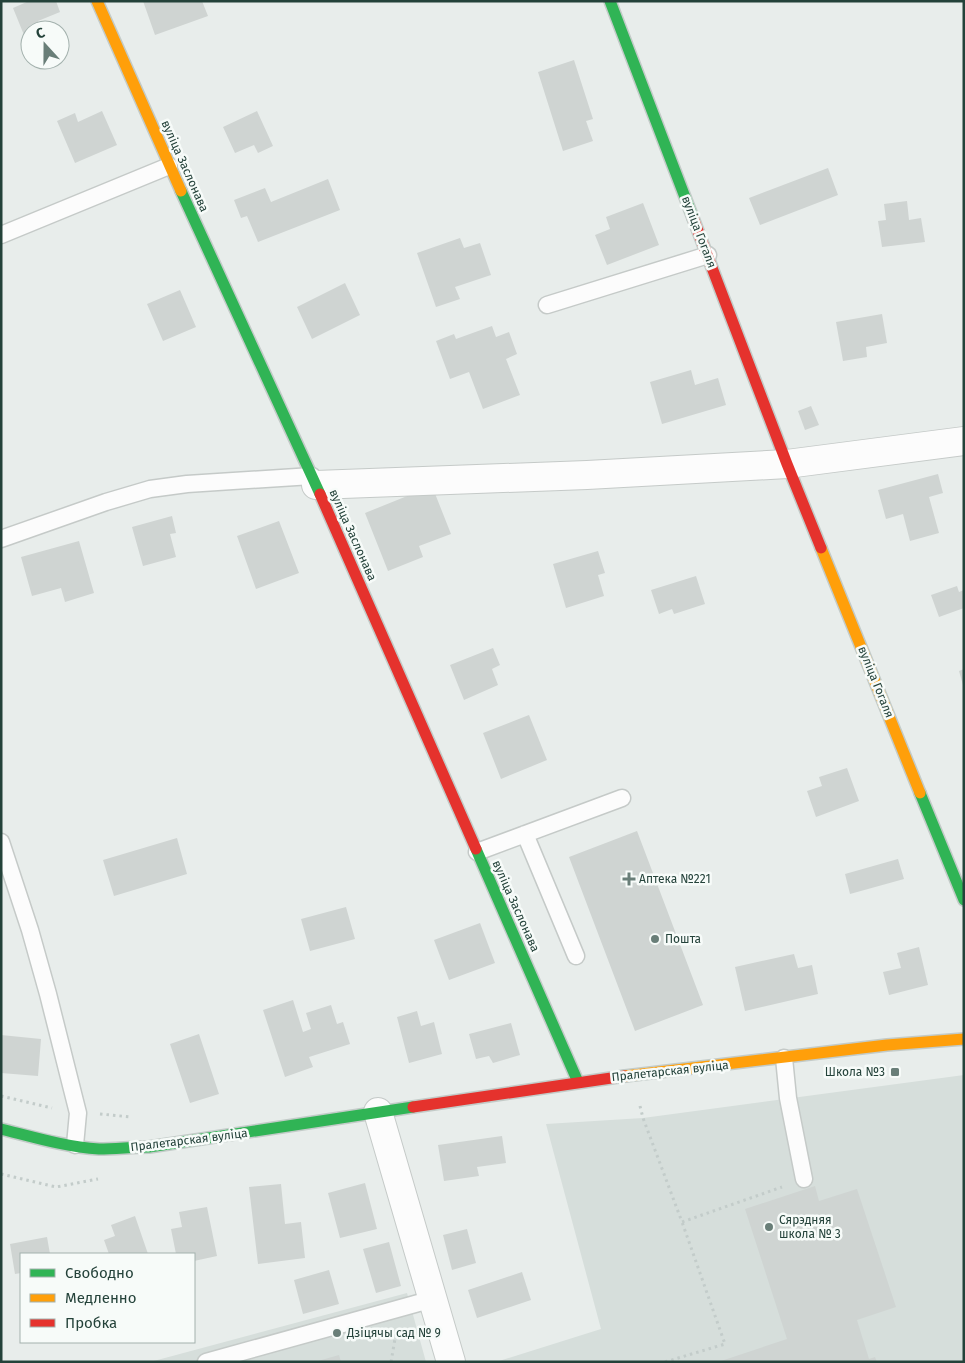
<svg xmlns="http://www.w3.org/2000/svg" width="965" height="1363" font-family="'Fira Sans',sans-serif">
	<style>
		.built { fill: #d6dedb }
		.building { fill: #cfd4d2 }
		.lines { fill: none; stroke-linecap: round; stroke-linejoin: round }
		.lane-casing { stroke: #c5cac8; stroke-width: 19 }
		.street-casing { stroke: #c5cac8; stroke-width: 30 }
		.fast-casing { stroke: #c3cbc8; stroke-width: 14 }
		.slow-casing { stroke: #c3cbc8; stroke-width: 14 }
		.jam-casing { stroke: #c3cbc8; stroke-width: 14 }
		.path { stroke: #c3ccca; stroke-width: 3; stroke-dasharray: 2.5 4; stroke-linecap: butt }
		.lane { stroke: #fcfcfc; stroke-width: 16 }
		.street { stroke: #fcfcfc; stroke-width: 28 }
		.fast { stroke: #30b455; stroke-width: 11 }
		.slow { stroke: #ff9f0a; stroke-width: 11 }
		.jam { stroke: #e5322d; stroke-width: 11 }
		.poi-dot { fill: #697e78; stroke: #f7fbf9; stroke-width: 2 }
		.labels { text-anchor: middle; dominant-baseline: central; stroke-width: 5; stroke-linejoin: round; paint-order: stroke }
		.street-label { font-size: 12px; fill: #24423a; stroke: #f7fbf9 }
		.poi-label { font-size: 12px; fill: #24423a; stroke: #f7fbf9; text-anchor: start }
	</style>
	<rect width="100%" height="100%" fill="#e8edeb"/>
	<!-- built -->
	<path class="built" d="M 964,1075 L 964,1362 L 496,1362 L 601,1329 L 546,1124 L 643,1118 Z
		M 407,1293 L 426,1362 L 150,1362 Z"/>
	<!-- building -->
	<path class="building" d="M 29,1 L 56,1 L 60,12 L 38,21 L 41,28 L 30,30 L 30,33 L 24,35 L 13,8 Z
		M 143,1 L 202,1 L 208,16 L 155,35 Z
		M 574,60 L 593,119 L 586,121 L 593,141 L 563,151 L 538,72 Z
		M 102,111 L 117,145 L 75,163 L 57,121 L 75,113 L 78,122 Z
		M 257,111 L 273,146 L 258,153 L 254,145 L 235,153 L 223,127 Z
		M 828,168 L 838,195 L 760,225 L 749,198 Z
		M 328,179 L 340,210 L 258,242 L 247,216 L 241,218 L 234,200 L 265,188 L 271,202 Z
		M 907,201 L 909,220 L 921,218 L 925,242 L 882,247 L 878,221 L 886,220 L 884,204 Z
		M 643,203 L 659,245 L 607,265 L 595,235 L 610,229 L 606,217 Z
		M 460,238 L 464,248 L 480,243 L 491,275 L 455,287 L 460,299 L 436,307 L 417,253 Z
		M 345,283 L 360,315 L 312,339 L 297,307 Z
		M 180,290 L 196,327 L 163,341 L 147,304 Z
		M 882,314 L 887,343 L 866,347 L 867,357 L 843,361 L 836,322 Z
		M 492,326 L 496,337 L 509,332 L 517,354 L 506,359 L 520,395 L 483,409 L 469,372 L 450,379 L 436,341 L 454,334 L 456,339 Z
		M 691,370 L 695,385 L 718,378 L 726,405 L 662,424 L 650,382 Z
		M 811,406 L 819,425 L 805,430 L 798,411 Z
		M 938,474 L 943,493 L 929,497 L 939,533 L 910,541 L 903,514 L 886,519 L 878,490 Z
		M 432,486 L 451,534 L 419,546 L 423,557 L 388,571 L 365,513 Z
		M 172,516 L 176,533 L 170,534 L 176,557 L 143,566 L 132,527 Z
		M 279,521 L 299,573 L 256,589 L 237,536 Z
		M 79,541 L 94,593 L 65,602 L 61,588 L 32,596 L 21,557 Z
		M 598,551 L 605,573 L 598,575 L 604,596 L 566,608 L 553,564 Z
		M 696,576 L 705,604 L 674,614 L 672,609 L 659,614 L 651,590 Z
		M 957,586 L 959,592 L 964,590 L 964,608 L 939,617 L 931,595 Z
		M 493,648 L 500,665 L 492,669 L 498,685 L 464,700 L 450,665 Z
		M 964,669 L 964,685 L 963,685 L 959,671 Z
		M 529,715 L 547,760 L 501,779 L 483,733 Z
		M 847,768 L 859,801 L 816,817 L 807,791 L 822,786 L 819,777 Z
		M 637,831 L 703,1005 L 635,1031 L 569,857 Z
		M 177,838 L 187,874 L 114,896 L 103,860 Z
		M 898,859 L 904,879 L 850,894 L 845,874 Z
		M 346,907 L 355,939 L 310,951 L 301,919 Z
		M 480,923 L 495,963 L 449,980 L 434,940 Z
		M 919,947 L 928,985 L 889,995 L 883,972 L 901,968 L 897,953 Z
		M 794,954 L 798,968 L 812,965 L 818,994 L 745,1011 L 735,967 Z
		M 293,1000 L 303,1032 L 311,1029 L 306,1013 L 331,1005 L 337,1024 L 343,1022 L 350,1044 L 309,1057 L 313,1067 L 285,1077 L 263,1010 Z
		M 417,1011 L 421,1026 L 434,1022 L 442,1054 L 409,1063 L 397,1017 Z
		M 511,1023 L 520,1055 L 493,1063 L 489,1056 L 476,1059 L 469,1034 Z
		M 199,1034 L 219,1094 L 190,1103 L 170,1044 Z
		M 1,1035 L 41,1039 L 38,1076 L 1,1073 Z
		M 502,1136 L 506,1163 L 477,1167 L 479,1176 L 444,1181 L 438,1145 Z
		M 365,1183 L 377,1229 L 340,1238 L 328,1193 Z
		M 281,1184 L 285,1224 L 301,1222 L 305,1258 L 258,1264 L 249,1187 Z
		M 815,1186 L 819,1201 L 857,1189 L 896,1307 L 857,1320 L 869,1359 L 875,1357 L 877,1362 L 718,1362 L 787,1339 L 745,1209 Z
		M 207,1207 L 217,1256 L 194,1261 L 194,1254 L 176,1254 L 171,1229 L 182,1227 L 179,1212 Z
		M 135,1216 L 148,1254 L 109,1254 L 104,1240 L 115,1236 L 111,1225 Z
		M 467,1229 L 476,1263 L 452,1270 L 443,1235 Z
		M 47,1237 L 50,1254 L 21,1254 L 21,1273 L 15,1274 L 10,1244 Z
		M 389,1242 L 401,1286 L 376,1293 L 363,1249 Z
		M 329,1270 L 339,1304 L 303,1314 L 294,1280 Z
		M 522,1272 L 531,1300 L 477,1318 L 468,1290 Z
		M 339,1355 L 341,1362 L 318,1362 L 318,1361 Z"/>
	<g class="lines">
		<defs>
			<path id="lane" d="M 1,235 L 169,166
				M 547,305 L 708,255
				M 1,539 L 106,502 L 150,489 L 187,484 L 312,476
				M 525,834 L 576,956
				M 1,842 L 30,930 L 48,994 L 78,1113 L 75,1145
				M 477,852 L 622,798
				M 784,1058 L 788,1098 L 804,1179
				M 206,1362 L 433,1299"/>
			<path id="street" d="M 316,485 L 587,475 L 787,464 L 964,441
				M 378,1112 L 451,1362"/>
			<path id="fast" d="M 610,1 L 693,218
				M 181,191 L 320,494
				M 920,793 L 964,900
				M 476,849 L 578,1082
				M 1,1129 C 33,1137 66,1147 99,1149 C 116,1149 132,1147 149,1147 L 413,1107"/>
			<path id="slow" d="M 97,1 L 181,191
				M 821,548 L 920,793
				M 625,1076 L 887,1045 L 964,1039"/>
			<path id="jam" d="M 693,218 L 787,464 L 821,548
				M 320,494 L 476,849
				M 413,1107 L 625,1076"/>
		</defs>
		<!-- lane casing -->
		<use href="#lane" class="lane-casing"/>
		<!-- street casing -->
		<use href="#street" class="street-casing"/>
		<!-- fast casing -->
		<use href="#fast" class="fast-casing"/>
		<!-- slow casing -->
		<use href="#slow" class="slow-casing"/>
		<!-- jam casing -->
		<use href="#jam" class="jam-casing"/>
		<!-- path -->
		<path class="path" d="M 1,1096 L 52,1108
			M 640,1106 L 643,1118 L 682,1222 L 782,1187
			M 100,1114 L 131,1117
			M 1,1174 L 56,1187 L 98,1179
			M 391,1362 L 396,1333
			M 665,1362 L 725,1344 L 682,1222"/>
		<!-- lane -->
		<use href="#lane" class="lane"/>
		<!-- street -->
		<use href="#street" class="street"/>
		<!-- fast -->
		<use href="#fast" class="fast"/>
		<!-- slow -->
		<use href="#slow" class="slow"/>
		<!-- jam -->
		<use href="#jam" class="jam"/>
	</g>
	<!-- markers -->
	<g class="poi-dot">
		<path d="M626.5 871.5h5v5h5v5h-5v5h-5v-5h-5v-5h5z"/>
		<circle cx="655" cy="939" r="5"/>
		<rect x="890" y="1067" width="10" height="10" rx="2.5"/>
		<circle cx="769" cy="1227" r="5"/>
		<circle cx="337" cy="1333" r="5"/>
	</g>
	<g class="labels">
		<!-- street labels -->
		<g class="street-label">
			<text transform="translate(185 166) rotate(66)">вуліца Заслонава</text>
			<text transform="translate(699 232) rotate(69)">вуліца Гогаля</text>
			<text transform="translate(353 535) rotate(66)">вуліца Заслонава</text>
			<text transform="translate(876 682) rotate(68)">вуліца Гогаля</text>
			<text transform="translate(516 906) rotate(66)">вуліца Заслонава</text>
			<text transform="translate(670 1071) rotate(-6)">Пралетарская вуліца</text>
			<text transform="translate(189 1140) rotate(-7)">Пралетарская вуліца</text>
		</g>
		<!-- poi labels -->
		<g class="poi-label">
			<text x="639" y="879">Аптека №221</text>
			<text x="665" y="939">Пошта</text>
			<text x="885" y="1072" text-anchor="end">Школа №3</text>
			<text x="779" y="1220">Сярэдняя<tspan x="779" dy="14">школа № 3</tspan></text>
			<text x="347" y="1333">Дзіцячы сад № 9</text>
		</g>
	</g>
	<!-- border -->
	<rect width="965" height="1363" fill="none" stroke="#24423a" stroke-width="5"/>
	<!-- legend -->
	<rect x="20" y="1253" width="175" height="90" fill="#f7fbf9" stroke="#a3b1ad"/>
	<rect x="30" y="1269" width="25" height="8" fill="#30b455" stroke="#a3b1ad"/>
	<text x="65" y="1278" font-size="15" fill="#24423a">Свободно</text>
	<rect x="30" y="1294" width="25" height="8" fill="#ff9f0a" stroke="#a3b1ad"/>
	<text x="65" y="1303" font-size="15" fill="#24423a">Медленно</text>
	<rect x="30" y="1319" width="25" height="8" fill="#e5322d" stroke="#a3b1ad"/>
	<text x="65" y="1328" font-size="15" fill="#24423a">Пробка</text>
	<!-- north arrow -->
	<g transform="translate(45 45) rotate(339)"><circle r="24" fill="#f7fbf9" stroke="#a3b1ad"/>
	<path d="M0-4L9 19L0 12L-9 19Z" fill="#697e78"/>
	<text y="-8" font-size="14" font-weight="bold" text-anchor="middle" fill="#24423a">С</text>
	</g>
</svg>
